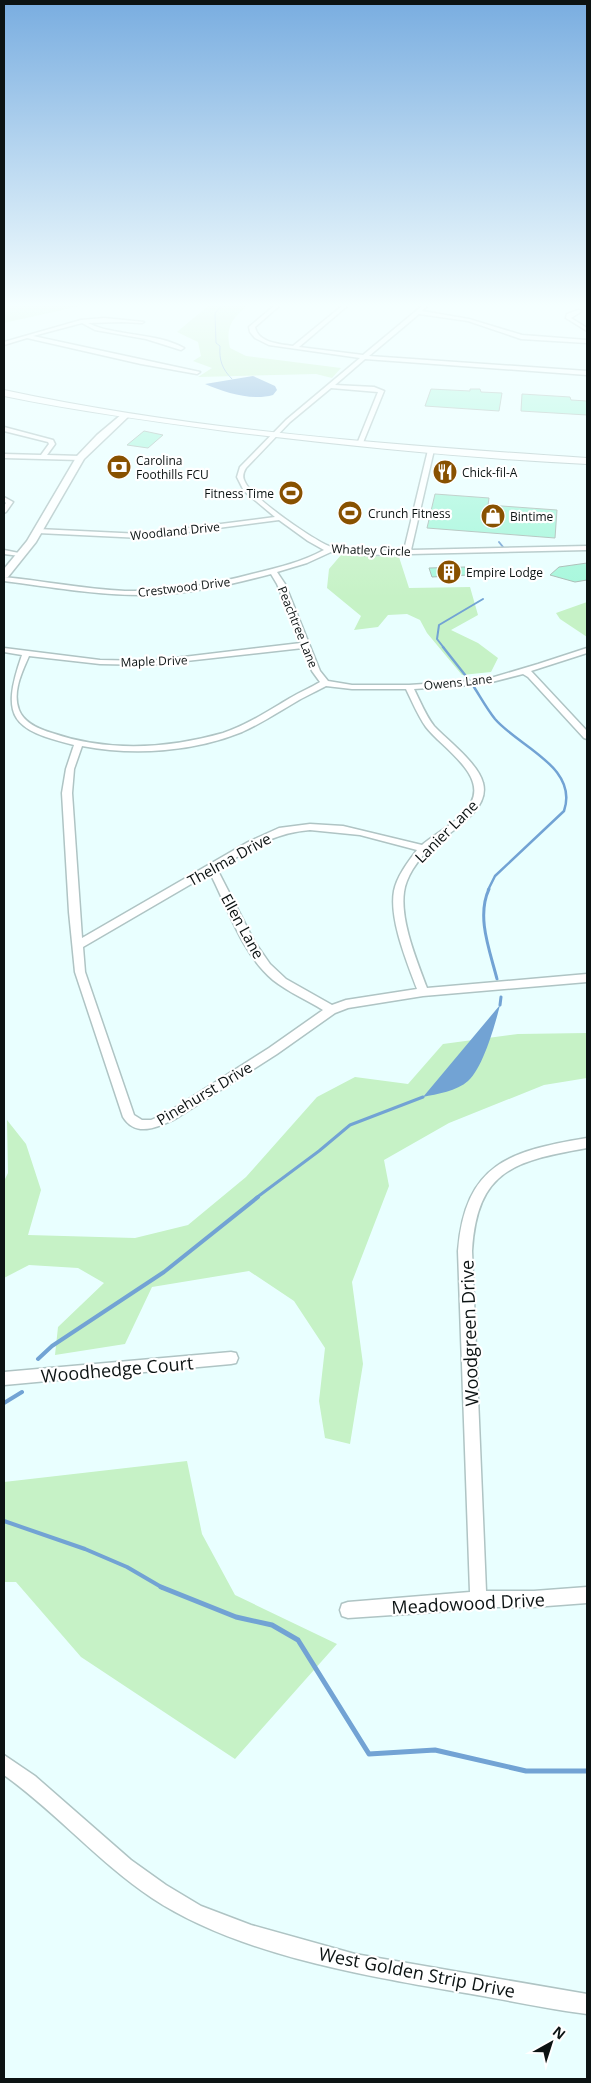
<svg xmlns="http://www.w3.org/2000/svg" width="591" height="2083" font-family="'Open Sans',sans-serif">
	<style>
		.green { fill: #c6f2c6 }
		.water { fill: #72a3d4 }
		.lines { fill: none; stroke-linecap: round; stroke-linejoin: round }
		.stream-far5 { stroke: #72a3d4; stroke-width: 1 }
		.stream-far4 { stroke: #72a3d4; stroke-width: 2 }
		.stream-far3 { stroke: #72a3d4; stroke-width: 2.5 }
		.stream-far2 { stroke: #72a3d4; stroke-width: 3 }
		.stream-far1 { stroke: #72a3d4; stroke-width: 4 }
		.stream { stroke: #72a3d4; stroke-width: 5 }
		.building { fill: #a5f7db; stroke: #a7bab3 }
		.street-casing { stroke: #afc4c4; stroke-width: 3 }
		.secondary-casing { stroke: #afc4c4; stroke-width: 3 }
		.primary-casing { stroke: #afc4c4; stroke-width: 2 }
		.street { fill: #fff; fill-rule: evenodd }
		.secondary { fill: #fff; fill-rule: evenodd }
		.primary { fill: #fff; fill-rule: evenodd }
		.labels { text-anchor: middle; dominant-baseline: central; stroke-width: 4.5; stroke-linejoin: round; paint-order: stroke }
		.far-poi-label { font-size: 12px; fill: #0c1313; stroke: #fff; text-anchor: start }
		.far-street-label { font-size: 12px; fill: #0c1313; stroke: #fff }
		.street-label { font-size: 15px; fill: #0c1313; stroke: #fff }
		.near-street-label { font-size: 18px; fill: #0c1313; stroke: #fff }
	</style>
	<rect width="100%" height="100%" fill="#e9ffff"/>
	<!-- green -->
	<path class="green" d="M 4,306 L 80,306 L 4,323 Z
		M 208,306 L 247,306 C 232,319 225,327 230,348 L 246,356 L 341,368 L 332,378 L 316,374 L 198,377 L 212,368 L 193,361 L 201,356 L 198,342 L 177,332 Z
		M 341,555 L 399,557 L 409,588 L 470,587 L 478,615 L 451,630 L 478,643 L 498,658 L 491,672 L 462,675 L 427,633 L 420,620 L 407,614 L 388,615 L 378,627 L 354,630 L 361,616 L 327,588 L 329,569 Z
		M 587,602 L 587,637 L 560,619 L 556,613 Z
		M 587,1033 L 587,1078 L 544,1085 L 449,1123 L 384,1160 L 389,1186 L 352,1282 L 363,1364 L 350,1444 L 325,1438 L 319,1401 L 325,1348 L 294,1301 L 249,1271 L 152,1287 L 125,1344 L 55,1355 L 58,1327 L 104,1283 L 78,1268 L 29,1265 L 4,1278 L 4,1181 L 8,1173 L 7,1120 L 26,1144 L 41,1190 L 28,1235 L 135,1238 L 188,1225 L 246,1177 L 317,1097 L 355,1077 L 408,1084 L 443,1044 L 518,1034 Z
		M 187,1461 L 202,1534 L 235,1595 L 337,1644 L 235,1759 L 81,1657 L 16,1582 L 4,1582 L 4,1482 Z"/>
	<!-- water -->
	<path class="water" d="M 253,376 L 275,386 L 277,390 L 273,395 C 252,401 226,393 205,384 Z
		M 500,1005 C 495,1025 483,1068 468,1081 C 457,1091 437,1094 423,1097 Z"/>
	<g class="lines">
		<!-- stream-far5 -->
		<path class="stream-far5" d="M 221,306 L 215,313 L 216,343 L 220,346 C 219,360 222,369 232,379"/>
		<!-- stream-far4 -->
		<path class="stream-far4" d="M 499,542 L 503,547
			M 444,648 L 437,639 L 439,625 L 483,599"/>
		<!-- stream-far3 -->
		<path class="stream-far3" d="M 443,647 L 469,680
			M 474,687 C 481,698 487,709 495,719 C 519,747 579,767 564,811 L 495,876 L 488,890"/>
		<!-- stream-far2 -->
		<path class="stream-far2" d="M 489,889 C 476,917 490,951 497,979
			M 500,1005 L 501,997
			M 256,1198 L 319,1151 L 350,1125 L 423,1097"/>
		<!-- stream-far1 -->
		<path class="stream-far1" d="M 38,1359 L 52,1346 L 164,1272 L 258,1197
			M 4,1403 L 22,1392
			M 4,1521 L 85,1549 L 127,1567 L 163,1588"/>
		<!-- stream -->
		<path class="stream" d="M 161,1587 L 236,1617 L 272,1625 L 298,1640 L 369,1754 L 435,1750 L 526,1771 L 587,1771"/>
	</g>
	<!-- building -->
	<path class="building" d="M 431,389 L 470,391 L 470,389 L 480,389 L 481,392 L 502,393 L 499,411 L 425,406 Z
		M 522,394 L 570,397 L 571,400 L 587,401 L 587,415 L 521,411 Z
		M 144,431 L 163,435 L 148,448 L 127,445 Z
		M 442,462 L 451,464 L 453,467 L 449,477 L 439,477 Z
		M 435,494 L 489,498 L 488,505 L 557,510 L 555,538 L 427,528 Z
		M 587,563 L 587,580 L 575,582 L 550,575 L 559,567 Z
		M 465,567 L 468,575 L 432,577 L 429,568 Z"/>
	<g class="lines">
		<defs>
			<path id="street" d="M 274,306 L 279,306 L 255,327 C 258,343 280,344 293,346 L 342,306 L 347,306 L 299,347 L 363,355 L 422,306 L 427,306 L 422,311 L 469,319 L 522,335 L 587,340 L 587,343 L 521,339 L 468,321 L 419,314 L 369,356 L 587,371 L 587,375 L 365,359 L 335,385 L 374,387 L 384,391 L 362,445 L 357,444 L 378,392 L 331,388 L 290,422 L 246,468 C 243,473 242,477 245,482 C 252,498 317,543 334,548 C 356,555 381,550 404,550 L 428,450 L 431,448 L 434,450 L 411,550 L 587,546 L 587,550 L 365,555 L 331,552 L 307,563 L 277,572 L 285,584 L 320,671 L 328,681 L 352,685 L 409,685 L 484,680 L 538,664 L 587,648 L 587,653 L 531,671 L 587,731 L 587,739 L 584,738 L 528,677 L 523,674 L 484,684 L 414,689 C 420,701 426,716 434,726 C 448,741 478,763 483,783 C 491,812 445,834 428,850 C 417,861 406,877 404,892 C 400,921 417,961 427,988 L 587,974 L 587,982 L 423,996 L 348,1008 L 335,1013 L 277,1054 L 175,1119 C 158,1127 136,1138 123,1117 L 75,972 L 69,912 L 62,793 L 66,769 L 74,745 C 12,730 0,718 22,655 L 4,652 L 4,648 L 100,660 L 150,661 L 301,643 L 277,584 L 271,574 C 229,585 186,595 142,595 C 96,595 50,587 4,581 L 4,577 C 44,581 84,589 125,591 C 168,592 211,585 252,574 C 277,568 302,562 324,550 L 308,541 L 279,520 L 142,538 L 38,533 L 35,531 L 38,529 L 142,534 L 275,517 L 244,491 L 237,477 L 240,467 L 286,420 L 360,358 L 269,345 L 255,338 L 250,332 L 249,327 ZM 303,648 L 312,671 L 320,682 C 310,688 300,692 290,698 C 268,711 247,725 223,733 C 167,749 107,752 52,733 C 39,729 24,723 19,710 C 12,692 22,672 29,656 L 100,664 L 150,665 ZM 326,686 L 352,689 L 406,689 C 412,701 418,716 426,727 C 441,747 487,774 471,803 C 461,821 437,832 422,845 L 343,826 L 310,824 L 279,828 L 248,842 L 82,938 L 72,793 L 74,769 L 82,746 C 134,756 193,752 242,732 C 262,723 280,711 299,700 C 308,695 317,691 326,686 ZM 310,830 L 360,835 L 417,850 C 408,862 397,876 394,891 C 389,919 407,962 417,989 L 346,1000 L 332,1005 L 286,979 L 270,964 L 254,941 L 217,869 C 249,850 272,833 310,830 ZM 210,873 C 228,908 242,954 273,980 C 288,992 307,1000 323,1010 L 269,1048 L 167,1113 L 151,1120 L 142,1120 L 134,1115 L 85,972 L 83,947 Z
				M 578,310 L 582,311 L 571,318 L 587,328 L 587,331 L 566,318 L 567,314 Z
				M 104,318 L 144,322 L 142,323 L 122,322 L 88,323 C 117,337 155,332 184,348 L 181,350 L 146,339 L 95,330 L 82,323 L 33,336 L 200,372 L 197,374 L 141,364 L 27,338 L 4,345 L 4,342 L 81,320 Z
				M 4,427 L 53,440 L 55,444 L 47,455 L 80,456 L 83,458 L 80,460 L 4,458 L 4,454 L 41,455 L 49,444 L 48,442 L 4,431 Z
				M 4,497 L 13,502 L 6,512 L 4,513 L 4,506 L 6,503 L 4,501 Z
				M 4,550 L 24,554 L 20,556 L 4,554 Z
				M 587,1138 L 587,1148 C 515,1161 477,1169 472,1251 L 486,1591 L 534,1591 L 587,1587 L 587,1603 L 534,1607 L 478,1607 L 437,1612 L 348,1618 L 342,1616 L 340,1610 L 342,1604 L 348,1602 L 470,1592 L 458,1251 C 465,1163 510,1151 587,1138 Z
				M 231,1352 L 236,1353 L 238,1358 L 236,1363 L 231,1364 L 4,1385 L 4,1372 Z
				M 4,1755 L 35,1776 L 131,1860 L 166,1885 L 201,1906 L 251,1925 L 355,1954 L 587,1994 L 587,2014 C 542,2008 498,1998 453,1991 C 356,1974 235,1953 152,1898 C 98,1862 56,1812 4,1775 Z"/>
			<path id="secondary" d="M 122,414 L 129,416 L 84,459 L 36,542 L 8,577 L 4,578 L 4,569 L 27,541 L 77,456 L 97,435 Z"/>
			<path id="primary" d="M 4,390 C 195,431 392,445 587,458 L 587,464 C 466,458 345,446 225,431 C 151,421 77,411 4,396 Z"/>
		</defs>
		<!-- street casing -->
		<use href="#street" class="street-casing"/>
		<!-- secondary casing -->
		<use href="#secondary" class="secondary-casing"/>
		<!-- primary casing -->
		<use href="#primary" class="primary-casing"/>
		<!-- street -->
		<use href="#street" class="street"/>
		<!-- secondary -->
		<use href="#secondary" class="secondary"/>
		<!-- primary -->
		<use href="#primary" class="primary"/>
	</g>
	<!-- sky -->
	<linearGradient id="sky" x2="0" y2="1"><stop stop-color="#79ade0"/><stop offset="0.51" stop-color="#f5ffff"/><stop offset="1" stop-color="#f5ffff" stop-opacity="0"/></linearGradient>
	<rect width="591" height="598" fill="url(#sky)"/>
	<!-- icons -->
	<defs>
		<symbol id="bank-disc" viewBox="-11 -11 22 22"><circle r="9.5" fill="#885100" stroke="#fff"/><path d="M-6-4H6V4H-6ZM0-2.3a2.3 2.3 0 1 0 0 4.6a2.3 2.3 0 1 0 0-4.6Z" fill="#fff"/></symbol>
		<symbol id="restaurant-disc" viewBox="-11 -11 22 22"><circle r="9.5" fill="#885100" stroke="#fff"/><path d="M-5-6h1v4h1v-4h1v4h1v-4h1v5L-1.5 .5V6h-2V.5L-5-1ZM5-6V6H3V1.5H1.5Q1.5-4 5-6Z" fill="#fff"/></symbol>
		<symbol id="stadium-disc" viewBox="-11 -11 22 22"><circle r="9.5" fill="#885100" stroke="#fff"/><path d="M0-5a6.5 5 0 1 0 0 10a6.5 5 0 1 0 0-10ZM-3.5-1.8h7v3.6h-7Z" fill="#fff"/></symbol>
		<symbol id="shop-disc" viewBox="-11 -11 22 22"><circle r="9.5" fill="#885100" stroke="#fff"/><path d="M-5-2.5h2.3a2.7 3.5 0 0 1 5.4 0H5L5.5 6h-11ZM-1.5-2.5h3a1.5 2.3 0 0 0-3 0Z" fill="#fff"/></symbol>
		<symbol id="building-disc" viewBox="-11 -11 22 22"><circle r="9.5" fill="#885100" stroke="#fff"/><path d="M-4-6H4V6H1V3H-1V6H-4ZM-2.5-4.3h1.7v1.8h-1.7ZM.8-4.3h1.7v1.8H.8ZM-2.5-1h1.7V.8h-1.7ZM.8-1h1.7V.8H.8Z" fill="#fff"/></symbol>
	</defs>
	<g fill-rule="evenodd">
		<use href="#bank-disc" x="105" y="453" width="28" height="28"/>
		<use href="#restaurant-disc" x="431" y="458" width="28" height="28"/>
		<use href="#stadium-disc" x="277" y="479" width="28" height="28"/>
		<use href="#stadium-disc" x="336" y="499" width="28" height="28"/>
		<use href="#shop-disc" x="479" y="502" width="28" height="28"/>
		<use href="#building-disc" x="435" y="558" width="28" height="28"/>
	</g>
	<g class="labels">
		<!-- far-poi labels -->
		<g class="far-poi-label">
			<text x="136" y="460">Carolina<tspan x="136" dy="14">Foothills FCU</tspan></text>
			<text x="462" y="472">Chick-fil-A</text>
			<text x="274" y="493" text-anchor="end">Fitness Time</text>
			<text x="368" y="513">Crunch Fitness</text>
			<text x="510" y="516">Bintime</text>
			<text x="466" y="572">Empire Lodge</text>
		</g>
		<!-- far-street labels -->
		<g class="far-street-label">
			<text transform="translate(175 531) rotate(-6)">Woodland Drive</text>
			<text transform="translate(371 550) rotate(2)">Whatley Circle</text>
			<text transform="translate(184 587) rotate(-7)">Crestwood Drive</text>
			<text transform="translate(298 627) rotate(68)">Peachtree Lane</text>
			<text transform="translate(154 661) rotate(-2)">Maple Drive</text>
			<text transform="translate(458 682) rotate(-6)">Owens Lane</text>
		</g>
		<!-- street labels -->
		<g class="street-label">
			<text transform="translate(446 831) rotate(-45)">Lanier Lane</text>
			<text transform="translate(229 859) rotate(-29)">Thelma Drive</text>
			<text transform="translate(243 926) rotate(61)">Ellen Lane</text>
			<text transform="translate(204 1093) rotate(-31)">Pinehurst Drive</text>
		</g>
		<!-- near-street labels -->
		<g class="near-street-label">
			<text transform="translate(469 1333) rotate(-92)">Woodgreen Drive</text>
			<text transform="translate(117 1369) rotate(-5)">Woodhedge Court</text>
			<text transform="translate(468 1603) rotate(-3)">Meadowood Drive</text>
			<text transform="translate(417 1972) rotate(11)">West Golden Strip Drive</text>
		</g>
	</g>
	<!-- border -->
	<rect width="591" height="2083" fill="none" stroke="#0c1313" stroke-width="10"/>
	<!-- north arrow -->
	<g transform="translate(551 2043) rotate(39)" stroke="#ffffff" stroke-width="4" paint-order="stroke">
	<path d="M0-4L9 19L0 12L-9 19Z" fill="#0c1313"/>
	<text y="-8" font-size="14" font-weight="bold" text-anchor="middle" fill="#0c1313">N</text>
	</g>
</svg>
